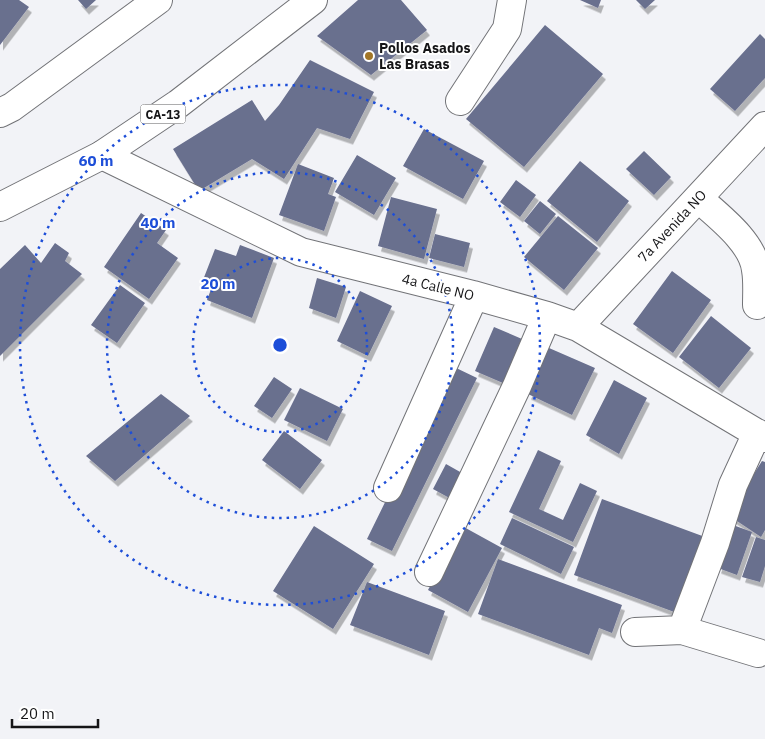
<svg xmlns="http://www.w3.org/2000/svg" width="765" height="739" font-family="'IBM Plex Sans',sans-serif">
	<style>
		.building { fill: #696f8e; filter: url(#shadow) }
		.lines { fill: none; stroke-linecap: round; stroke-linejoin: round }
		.minor-casing { stroke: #727377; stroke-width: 30 }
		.highway-casing { stroke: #727377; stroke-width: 30 }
		.minor { stroke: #fff; stroke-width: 28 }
		.highway { stroke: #fff; stroke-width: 28 }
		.ring { fill: none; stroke: #1d4ed8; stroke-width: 2.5; stroke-dasharray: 2.5 5 }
		.poi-dot { fill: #a27627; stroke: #fff; stroke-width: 2 }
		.labels { text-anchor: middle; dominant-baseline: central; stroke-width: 4; stroke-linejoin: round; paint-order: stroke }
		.shield { fill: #fff; stroke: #5b5b5d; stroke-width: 1 }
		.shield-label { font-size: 12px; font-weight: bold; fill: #151517 }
		.poi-label { font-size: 14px; font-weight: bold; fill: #151517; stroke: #fff; text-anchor: start }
		.street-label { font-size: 14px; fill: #151517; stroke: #fff }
		.centre { fill: #1d4ed8; stroke: #fff; stroke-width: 2.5 }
		.ring-label { font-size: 15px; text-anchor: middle; font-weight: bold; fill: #1d4ed8; stroke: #fff; stroke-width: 4; stroke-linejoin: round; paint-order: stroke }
	</style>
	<defs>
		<filter id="shadow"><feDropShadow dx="3" dy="5.5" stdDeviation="0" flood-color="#0004"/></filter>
	</defs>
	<rect width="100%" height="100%" fill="#f2f3f7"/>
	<!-- building -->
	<path class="building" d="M 0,0 L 19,0 L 29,7 L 0,45 Z
		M 78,0 L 96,0 L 86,9 Z
		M 358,0 L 401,0 L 427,30 L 371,75 L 317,36 Z
		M 580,0 L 601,0 L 598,8 Z
		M 636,0 L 655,0 L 645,9 Z
		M 545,25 L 603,74 L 524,167 L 466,119 Z
		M 760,34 L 765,39 L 765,78 L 735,111 L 710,89 Z
		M 310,60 L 374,92 L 350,139 L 317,128 L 284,179 L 252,159 L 199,191 L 173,149 L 252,100 L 265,121 L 279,105 Z
		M 424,129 L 484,161 L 463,199 L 403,166 Z
		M 644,151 L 671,177 L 654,195 L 626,169 Z
		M 357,155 L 396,178 L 374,215 L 335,192 Z
		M 580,161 L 629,201 L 597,242 L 547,201 Z
		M 298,164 L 334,178 L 328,194 L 336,197 L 324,231 L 279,215 Z
		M 516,180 L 536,195 L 520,217 L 500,202 Z
		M 391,197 L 437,209 L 424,259 L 378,246 Z
		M 540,201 L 556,214 L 540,234 L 524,221 Z
		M 141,213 L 166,230 L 157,243 L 178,258 L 149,299 L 104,267 Z
		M 558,216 L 598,248 L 564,290 L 524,257 Z
		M 435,234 L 470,243 L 464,267 L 429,258 Z
		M 55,243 L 69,253 L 65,261 L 82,274 L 0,356 L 0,269 L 25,245 L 41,263 Z
		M 240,245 L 274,258 L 252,318 L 207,300 L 213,284 L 203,280 L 215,249 L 236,256 Z
		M 672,271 L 711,300 L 673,353 L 633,324 Z
		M 317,278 L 346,287 L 336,318 L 309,308 Z
		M 120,285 L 145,303 L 117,343 L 91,325 Z
		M 360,291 L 392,306 L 368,356 L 337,341 Z
		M 711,316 L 751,348 L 719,388 L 679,357 Z
		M 494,327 L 522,339 L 503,383 L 475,371 Z
		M 549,348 L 595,368 L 572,415 L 528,394 Z
		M 452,366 L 477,378 L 392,551 L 367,539 Z
		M 274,377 L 292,389 L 272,418 L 254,406 Z
		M 614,380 L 647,398 L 619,454 L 586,435 Z
		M 300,388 L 343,409 L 327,441 L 284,420 Z
		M 161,394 L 190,416 L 115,481 L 86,456 Z
		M 284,431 L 322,460 L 300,489 L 262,460 Z
		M 538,450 L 561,461 L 539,509 L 563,520 L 580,483 L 597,491 L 573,542 L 509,512 Z
		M 762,461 L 765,462 L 765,530 L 761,537 L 728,515 Z
		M 446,464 L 469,477 L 455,501 L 433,489 Z
		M 602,499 L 705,537 L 677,613 L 574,575 Z
		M 512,518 L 574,547 L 561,574 L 500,544 Z
		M 733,525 L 752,532 L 737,575 L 718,568 Z
		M 314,526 L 374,564 L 333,629 L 273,591 Z
		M 462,526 L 502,548 L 468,612 L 428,590 Z
		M 756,537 L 765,540 L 765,566 L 760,582 L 742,577 Z
		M 498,559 L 622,605 L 612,633 L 599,628 L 589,655 L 478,614 Z
		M 367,582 L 445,611 L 429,655 L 350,625 Z"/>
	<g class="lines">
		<defs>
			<path id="minor" d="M 460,101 L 507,29 L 512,0
				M 102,155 L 301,252 L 473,295 L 547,316 L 578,327 L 765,438
				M 698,198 C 718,216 753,242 756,270 C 758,281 757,294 757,305
				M 578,327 L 765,126
				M 388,488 L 469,307 L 473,295
				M 429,572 L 517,386 L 547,316
				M 682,630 L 758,653
				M 635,632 L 682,630 L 715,543 L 733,485 L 757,433"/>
			<path id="highway" d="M 0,113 L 12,107 L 158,0
				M 0,207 L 102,155 L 178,104 L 313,0"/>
		</defs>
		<!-- minor casing -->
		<use href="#minor" class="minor-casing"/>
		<!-- highway casing -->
		<use href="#highway" class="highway-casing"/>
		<!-- minor -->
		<use href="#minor" class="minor"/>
		<!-- highway -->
		<use href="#highway" class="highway"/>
	</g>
	<!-- distance rings -->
	<g class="ring">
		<circle cx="280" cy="345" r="87"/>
		<circle cx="280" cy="345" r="173"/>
		<circle cx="280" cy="345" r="260"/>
	</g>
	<!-- markers -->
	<circle class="poi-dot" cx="369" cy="56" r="5"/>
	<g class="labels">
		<!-- shield labels -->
		<rect class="shield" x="140.5" y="104.5" width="45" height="19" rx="4"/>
		<g class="shield-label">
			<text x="163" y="114">CA-13</text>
		</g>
		<!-- poi labels -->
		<g class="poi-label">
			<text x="379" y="48">Pollos Asados<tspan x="379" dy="16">Las Brasas</tspan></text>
		</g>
		<!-- street labels -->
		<g class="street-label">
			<text transform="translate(672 226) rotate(-47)">7a Avenida NO</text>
			<text transform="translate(438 287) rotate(14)">4a Calle NO</text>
		</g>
	</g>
	<circle cx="280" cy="345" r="8" class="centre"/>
	<g class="ring-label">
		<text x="96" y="166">60 m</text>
		<text x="158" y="228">40 m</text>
		<text x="218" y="289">20 m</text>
	</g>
	<!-- scale -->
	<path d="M12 719v8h86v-8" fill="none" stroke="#151517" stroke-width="2.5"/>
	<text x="20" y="719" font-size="15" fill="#151517" stroke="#ffffff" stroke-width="4" paint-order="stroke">20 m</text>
</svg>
